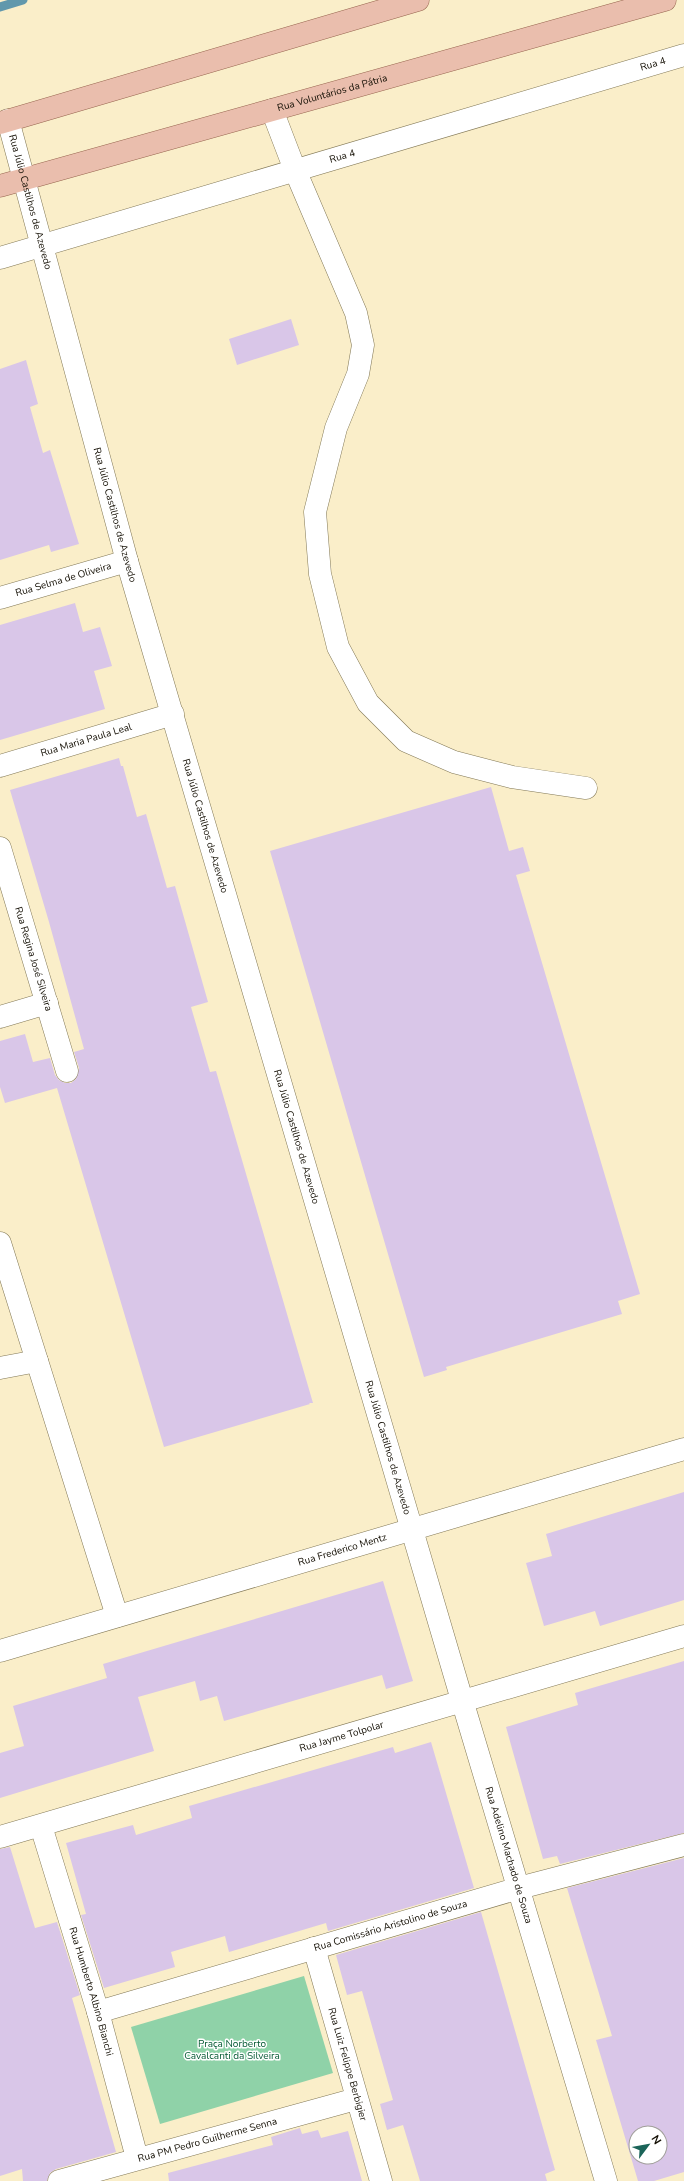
<svg xmlns="http://www.w3.org/2000/svg" width="684" height="2181" font-family="'Nunito Sans',sans-serif">
	<style>
		.green { fill: #8fd2a8 }
		.lines { fill: none; stroke-linecap: round; stroke-linejoin: round }
		.stream { stroke: #6198ac; stroke-width: 9 }
		.building { fill: #d9c6e8; fill-rule: evenodd }
		.minor-casing { stroke: #827856; stroke-width: 23 }
		.major-casing { stroke: #96644e; stroke-width: 23 }
		.minor { stroke: #fff; stroke-width: 22 }
		.major { stroke: #eabead; stroke-width: 22 }
		.labels { text-anchor: middle; dominant-baseline: central; stroke-width: 3; stroke-linejoin: round; paint-order: stroke }
		.street-label { font-size: 10px; fill: #130e03; stroke: #fff }
		.park-label { font-size: 10px; fill: #035832; stroke: #fff }
	</style>
	<rect width="100%" height="100%" fill="#faeec9"/>
	<!-- green -->
	<path class="green" d="M 304,1976 L 333,2073 L 160,2124 L 131,2027 Z"/>
	<g class="lines">
		<!-- stream -->
		<path class="stream" d="M 0,7 L 23,0"/>
	</g>
	<!-- building -->
	<path class="building" d="M 291,319 L 299,345 L 237,365 L 229,339 Z
		M 26,360 L 38,404 L 30,407 L 43,453 L 50,450 L 79,544 L 51,552 L 49,545 L 0,560 L 0,369 Z
		M 75,603 L 83,632 L 100,627 L 112,666 L 94,671 L 105,709 L 0,740 L 0,625 Z
		M 119,758 L 121,766 L 123,766 L 137,817 L 146,814 L 167,888 L 175,886 L 208,1002 L 191,1007 L 210,1072 L 216,1071 L 313,1403 L 309,1403 L 310,1404 L 164,1447 L 57,1088 L 5,1103 L 0,1087 L 0,1041 L 25,1034 L 33,1062 L 50,1058 L 55,1075 L 59,1080 L 65,1083 L 71,1083 L 76,1079 L 79,1068 L 74,1052 L 84,1049 L 49,922 L 10,790 Z
		M 491,787 L 509,851 L 523,847 L 530,871 L 516,875 L 640,1294 L 618,1301 L 622,1314 L 446,1367 L 447,1370 L 424,1377 L 270,851 Z
		M 684,1492 L 684,1600 L 600,1626 L 595,1611 L 544,1626 L 526,1563 L 552,1556 L 546,1534 Z
		M 383,1581 L 413,1681 L 386,1689 L 382,1675 L 224,1721 L 217,1696 L 200,1701 L 195,1681 L 138,1697 L 154,1751 L 0,1798 L 0,1753 L 24,1746 L 13,1706 L 107,1678 L 103,1664 Z
		M 684,1661 L 684,1833 L 560,1864 L 557,1856 L 543,1859 L 506,1727 L 578,1705 L 575,1693 Z
		M 431,1742 L 474,1888 L 328,1931 L 326,1923 L 229,1952 L 225,1936 L 171,1952 L 175,1967 L 104,1988 L 81,1915 L 86,1914 L 66,1843 L 133,1825 L 136,1835 L 192,1818 L 189,1806 L 393,1747 L 395,1753 Z
		M 10,1847 L 35,1928 L 57,1922 L 80,1995 L 72,1998 L 116,2152 L 56,2169 L 50,2173 L 47,2181 L 23,2181 L 22,2169 L 0,2176 L 0,1849 Z
		M 684,1858 L 684,2172 L 654,2181 L 638,2181 L 596,2040 L 612,2036 L 567,1888 ZM 636,2133 L 660,2133 L 660,2157 L 636,2157 Z
		M 481,1912 L 555,2170 L 545,2174 L 547,2181 L 420,2181 L 403,2125 L 387,2130 L 380,2104 L 393,2100 L 362,1991 L 347,1995 L 336,1955 Z
		M 300,2128 L 302,2134 L 318,2130 L 321,2138 L 348,2131 L 362,2181 L 169,2181 L 168,2173 L 273,2145 L 271,2137 Z"/>
	<g class="lines">
		<defs>
			<g id="minor">
				<path d="M 272,110 L 295,170 L 356,313 L 363,345 L 358,374 L 336,428 L 315,512 L 320,574 L 338,647 L 368,703 L 406,741 L 454,762 L 512,777 L 586,788"/>
				<path id="s1" d="M 8,120 L 127,561 L 462,1700 L 606,2181"/>
				<path id="s2" d="M 0,258 L 684,55"/>
				<path id="s3" d="M 0,598 L 127,561"/>
				<path id="s4" d="M 0,766 L 173,714"/>
				<path id="s5" d="M 0,848 L 67,1071"/>
				<path d="M 0,1017 L 47,1003"/>
				<path d="M 0,1243 L 117,1616"/>
				<path d="M 0,1368 L 37,1361"/>
				<path id="s6" d="M 0,1651 L 684,1449"/>
				<path id="s7" d="M 41,1826 L 98,2012 L 137,2158"/>
				<path id="s8" d="M 0,1837 L 684,1636"/>
				<path id="s9" d="M 314,1948 L 381,2181"/>
				<path id="s10" d="M 98,2012 L 519,1888 L 684,1845"/>
				<path id="s11" d="M 59,2181 L 356,2099"/>
			</g>
			<g id="major">
				<path d="M 0,123 L 418,0"/>
				<path id="s12" d="M 0,186 L 665,0"/>
			</g>
		</defs>
		<!-- minor casing -->
		<use href="#minor" class="minor-casing"/>
		<!-- major casing -->
		<use href="#major" class="major-casing"/>
		<!-- minor -->
		<use href="#minor" class="minor"/>
		<!-- major -->
		<use href="#major" class="major"/>
	</g>
	<g class="labels">
		<!-- street labels -->
		<g class="street-label">
			<text stroke="none"><textPath href="#s2" startOffset="681">Rua 4</textPath></text>
			<text stroke="none"><textPath href="#s12" startOffset="345">Rua Voluntários da Pátria</textPath></text>
			<text stroke="none"><textPath href="#s2" startOffset="357">Rua 4</textPath></text>
			<text stroke="none"><textPath href="#s1" startOffset="85">Rua Júlio Castilhos de Azevedo</textPath></text>
			<text stroke="none"><textPath href="#s1" startOffset="409">Rua Júlio Castilhos de Azevedo</textPath></text>
			<text stroke="none"><textPath href="#s3" startOffset="66">Rua Selma de Oliveira</textPath></text>
			<text stroke="none"><textPath href="#s4" startOffset="90">Rua Maria Paula Leal</textPath></text>
			<text stroke="none"><textPath href="#s1" startOffset="733">Rua Júlio Castilhos de Azevedo</textPath></text>
			<text stroke="none"><textPath href="#s5" startOffset="116">Rua Regina José Silveira</textPath></text>
			<text stroke="none"><textPath href="#s1" startOffset="1057">Rua Júlio Castilhos de Azevedo</textPath></text>
			<text stroke="none"><textPath href="#s1" startOffset="1381">Rua Júlio Castilhos de Azevedo</textPath></text>
			<text stroke="none"><textPath href="#s6" startOffset="357">Rua Frederico Mentz</textPath></text>
			<text stroke="none"><textPath href="#s8" startOffset="356">Rua Jayme Tolpolar</textPath></text>
			<text stroke="none"><textPath href="#s1" startOffset="1806">Rua Adelino Machado de Souza</textPath></text>
			<text stroke="none"><textPath href="#s10" startOffset="305">Rua Comissário Aristolino de Souza</textPath></text>
			<text stroke="none"><textPath href="#s7" startOffset="173">Rua Humberto Albino Bianchi</textPath></text>
			<text stroke="none"><textPath href="#s9" startOffset="121">Rua Luiz Felippe Berbigier</textPath></text>
			<text stroke="none"><textPath href="#s11" startOffset="154">Rua PM Pedro Guilherme Senna</textPath></text>
		</g>
		<!-- park labels -->
		<g class="park-label">
			<text x="232" y="2044">Praça Norberto<tspan x="232" dy="12">Cavalcanti da Silveira</tspan></text>
		</g>
	</g>
	<!-- north arrow -->
	<g transform="translate(648 2145) rotate(58)"><circle r="19" fill="#ffffff" stroke="#a19f9a"/>
	<path d="M0-3L7 15L0 10L-7 15Z" fill="#1b6459"/>
	<text y="-6" font-size="11" font-weight="bold" text-anchor="middle" fill="#130e03">N</text>
	</g>
</svg>
